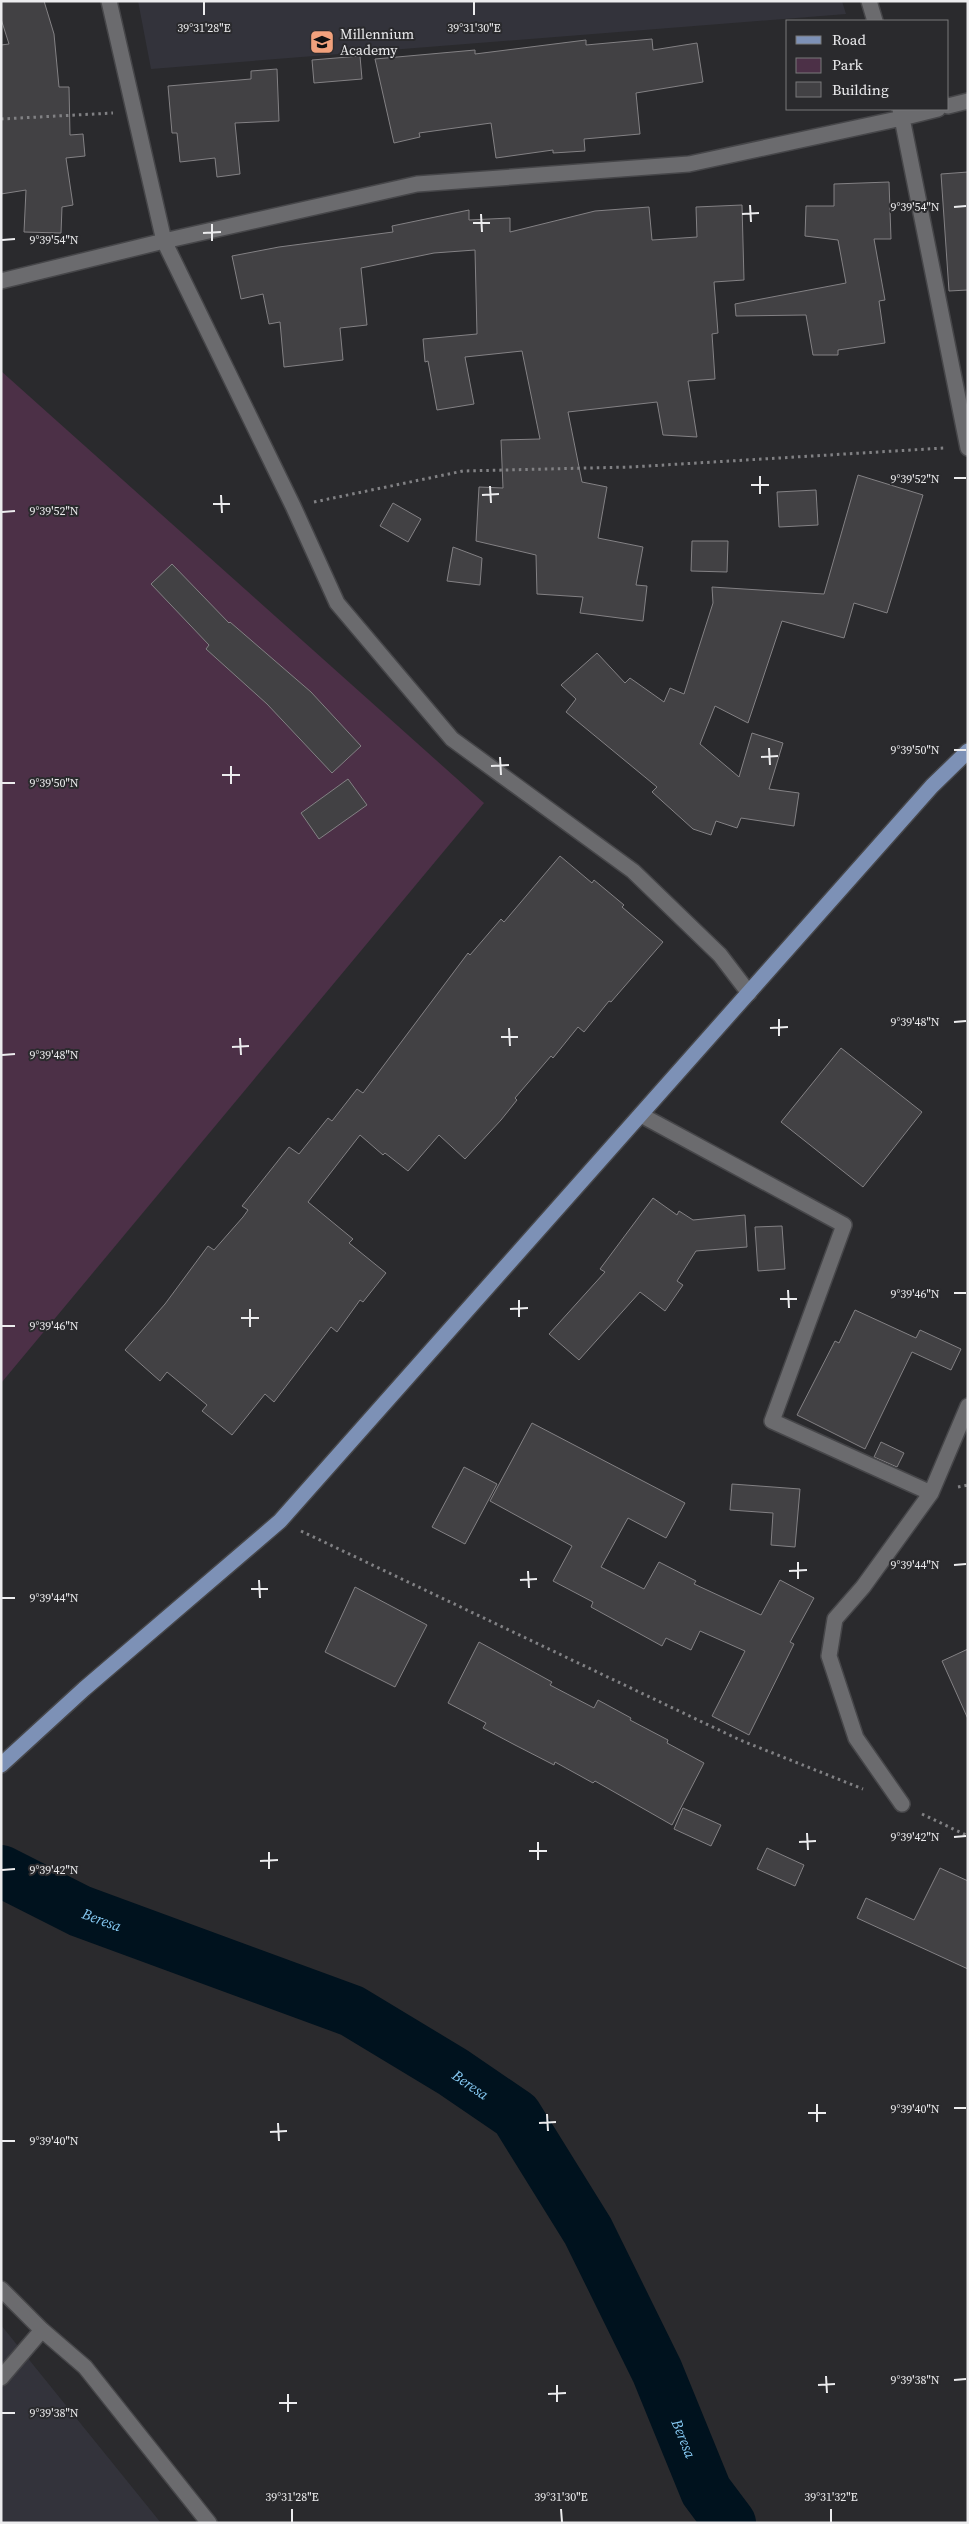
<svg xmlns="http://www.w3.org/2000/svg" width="969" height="2524" font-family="'Source Serif 4',serif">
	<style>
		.built { fill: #33333b }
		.green { fill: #4c3047 }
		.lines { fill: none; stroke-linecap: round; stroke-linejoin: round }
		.river { stroke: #00121e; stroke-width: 52 }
		.building { fill: #424144; stroke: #838184 }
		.minor-casing { stroke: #464649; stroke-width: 18 }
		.major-casing { stroke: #464649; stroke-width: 18 }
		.path { stroke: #818184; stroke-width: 3; stroke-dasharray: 2.5 4; stroke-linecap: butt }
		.minor { stroke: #6b6b6e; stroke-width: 15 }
		.major { stroke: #7d91b6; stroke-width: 15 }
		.ticks { fill: none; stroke: #ececee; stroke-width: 2 }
		.labels { text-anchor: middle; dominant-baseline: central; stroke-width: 4; stroke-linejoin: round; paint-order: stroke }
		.poi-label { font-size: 14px; fill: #ececee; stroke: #2a2a2d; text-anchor: start }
		.water-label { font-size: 15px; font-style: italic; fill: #86caf4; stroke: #2a2a2d }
		.ticks-label { font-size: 12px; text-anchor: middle; fill: #ececee; stroke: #2a2a2d; stroke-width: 4; stroke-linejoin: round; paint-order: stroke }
	</style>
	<rect width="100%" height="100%" fill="#2a2a2d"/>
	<!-- built -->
	<path class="built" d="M 138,1 L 842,1 L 846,14 L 151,69 Z
		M 1,2325 L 161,2523 L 1,2523 Z"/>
	<!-- green -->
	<path class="green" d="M 1,371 L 484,803 L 2,1382 L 1,1381 Z"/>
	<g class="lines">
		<!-- river -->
		<path class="river" id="s1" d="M 1,1871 L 80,1911 L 352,2011 L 453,2072 L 516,2115 L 588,2231 L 657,2371 L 706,2491 L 730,2523"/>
	</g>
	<!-- building -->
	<path class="building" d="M 1,1 L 44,1 L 54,34 L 59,87 L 69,87 L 70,135 L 83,134 L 85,156 L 66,158 L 73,205 L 62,207 L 61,233 L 24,232 L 26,190 L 1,194 L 1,45 L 9,44 L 1,19 Z
		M 652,39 L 653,50 L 697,43 L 703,82 L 636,93 L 640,134 L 584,139 L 585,151 L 553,153 L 553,150 L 496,158 L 491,123 L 419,133 L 420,137 L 394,143 L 375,59 L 475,50 L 475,54 L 586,40 L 586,45 Z
		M 360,56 L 362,79 L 314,83 L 312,60 Z
		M 277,69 L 279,121 L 235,123 L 240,174 L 217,177 L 215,158 L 180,162 L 177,133 L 172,133 L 168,86 L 251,79 L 251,71 Z
		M 968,172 L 968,290 L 949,291 L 941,174 Z
		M 889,182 L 891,239 L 874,239 L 885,300 L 879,301 L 885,343 L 838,350 L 838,355 L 813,355 L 806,315 L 736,316 L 735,304 L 846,283 L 838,240 L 805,236 L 806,206 L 834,206 L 834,184 Z
		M 742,205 L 744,280 L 714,282 L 718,333 L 712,334 L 715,379 L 688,381 L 697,437 L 663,435 L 657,402 L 568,412 L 582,482 L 607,487 L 598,538 L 643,547 L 636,585 L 647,586 L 643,621 L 580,613 L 583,597 L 537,594 L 536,555 L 476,541 L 479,487 L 503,488 L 501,440 L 540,439 L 522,351 L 465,357 L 474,404 L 437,410 L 428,361 L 425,362 L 423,339 L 477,334 L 475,250 L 434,253 L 361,268 L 367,325 L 340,328 L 343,360 L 284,367 L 280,322 L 269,324 L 263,294 L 241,299 L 232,256 L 279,247 L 393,232 L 392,226 L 469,210 L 469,220 L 510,218 L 510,232 L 595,211 L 649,207 L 652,240 L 697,237 L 696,207 Z
		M 858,475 L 923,495 L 887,613 L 854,603 L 844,638 L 782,621 L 748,723 L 715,706 L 700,744 L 739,777 L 752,733 L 783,743 L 769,789 L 799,793 L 794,826 L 741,818 L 737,828 L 716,821 L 711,835 L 693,829 L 652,792 L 657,787 L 566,712 L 576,699 L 561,685 L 597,653 L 625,683 L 630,678 L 664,702 L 670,688 L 684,694 L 713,603 L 712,587 L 824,594 Z
		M 816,490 L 818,525 L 779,527 L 777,492 Z
		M 393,503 L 421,519 L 408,542 L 380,526 Z
		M 692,541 L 728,541 L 727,572 L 691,571 Z
		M 453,547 L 482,558 L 480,585 L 447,581 Z
		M 172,564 L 229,623 L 230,622 L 311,692 L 361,746 L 332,773 L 267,704 L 206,649 L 209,645 L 151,584 Z
		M 348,779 L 367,805 L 319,839 L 301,813 Z
		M 560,856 L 592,883 L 594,880 L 624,905 L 622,907 L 663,942 L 611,1002 L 609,1001 L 584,1032 L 578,1027 L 553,1058 L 551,1056 L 515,1098 L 517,1100 L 501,1120 L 465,1159 L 439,1135 L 408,1171 L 385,1153 L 383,1155 L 360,1135 L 308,1202 L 353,1239 L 349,1243 L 386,1273 L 363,1302 L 360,1300 L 337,1332 L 331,1327 L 274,1402 L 265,1394 L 232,1435 L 202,1411 L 207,1405 L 167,1372 L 160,1381 L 125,1350 L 165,1304 L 208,1246 L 214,1250 L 243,1217 L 248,1210 L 242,1206 L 289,1147 L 299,1154 L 328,1118 L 332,1121 L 357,1089 L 363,1093 L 468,953 L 470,955 L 501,919 L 504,922 Z
		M 841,1048 L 922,1112 L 863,1187 L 781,1122 Z
		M 653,1198 L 677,1215 L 679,1211 L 693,1220 L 745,1215 L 747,1247 L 696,1251 L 677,1281 L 683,1285 L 665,1311 L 640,1292 L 579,1360 L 549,1334 L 605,1272 L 600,1269 Z
		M 782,1226 L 785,1269 L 758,1271 L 755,1227 Z
		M 855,1310 L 916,1338 L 920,1330 L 961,1349 L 951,1370 L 912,1352 L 865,1449 L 797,1415 L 835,1341 L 839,1343 Z
		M 532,1423 L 685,1503 L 666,1538 L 628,1518 L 601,1567 L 644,1589 L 659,1562 L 696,1581 L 694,1584 L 761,1615 L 780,1580 L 814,1598 L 790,1642 L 794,1644 L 749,1735 L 712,1716 L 745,1651 L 700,1631 L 691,1650 L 666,1638 L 662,1646 L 591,1607 L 593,1602 L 553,1581 L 572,1546 L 490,1501 Z
		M 881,1442 L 904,1453 L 897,1467 L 874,1457 Z
		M 464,1467 L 497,1484 L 465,1544 L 432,1527 Z
		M 732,1484 L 800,1489 L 795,1547 L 771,1545 L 773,1513 L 730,1510 Z
		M 355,1587 L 427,1625 L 395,1687 L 325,1652 Z
		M 479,1642 L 552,1682 L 550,1685 L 594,1708 L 598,1700 L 631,1718 L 630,1720 L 668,1740 L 667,1743 L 704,1763 L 672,1825 L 595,1781 L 593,1783 L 555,1762 L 554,1765 L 515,1745 L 483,1728 L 486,1723 L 448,1703 Z
		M 968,1649 L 968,1719 L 942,1661 Z
		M 683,1808 L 721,1825 L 711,1846 L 674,1829 Z
		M 767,1848 L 804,1865 L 795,1886 L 757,1869 Z
		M 940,1868 L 968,1881 L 968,1969 L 857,1918 L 866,1898 L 914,1920 Z"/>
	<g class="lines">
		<defs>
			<path id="minor" d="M 109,1 L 164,241 L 293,506 L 337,603 L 452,739 L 633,871 L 720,955 L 749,993
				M 869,1 L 875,21
				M 948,106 L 968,101
				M 938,109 L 902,118 L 968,448
				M 1,281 L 164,241 L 417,184 L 689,164 L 902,118 L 900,109
				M 641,1115 L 844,1225 L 772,1421 L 931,1493
				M 902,1804 L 856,1738 L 829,1656 L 835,1619 L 863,1587 L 931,1493 L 968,1406
				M 1,2289 L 42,2330 L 85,2367 L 209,2523
				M 1,2378 L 42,2330"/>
			<path id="major" d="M 1,1765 L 84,1689 L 280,1521 L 932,786 L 968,751"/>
		</defs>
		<!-- minor casing -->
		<use href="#minor" class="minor-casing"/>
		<!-- major casing -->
		<use href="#major" class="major-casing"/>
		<!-- path -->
		<path class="path" d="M 1,119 L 113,113
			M 314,502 L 463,471 L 631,467 L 944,448
			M 958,1487 L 968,1485
			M 301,1531 L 740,1740 L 863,1789
			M 922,1814 L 968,1836"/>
		<!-- minor -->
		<use href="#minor" class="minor"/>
		<!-- major -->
		<use href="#major" class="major"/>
	</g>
	<!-- ticks -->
	<path class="ticks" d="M 204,2 L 204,15M 474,2 L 474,15M 750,205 L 751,222M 954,207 L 966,206M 481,214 L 482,232M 742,214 L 759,213M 473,223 L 490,223M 212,224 L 212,241M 203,233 L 221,232M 2,240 L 15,239M 760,476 L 760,494M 954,478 L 966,478M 751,485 L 769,485M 490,486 L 491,503M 221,495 L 222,513M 482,495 L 499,494M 213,504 L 230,504M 2,512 L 15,511M 769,748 L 770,765M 954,750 L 966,750M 500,757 L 501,775M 761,757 L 778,756M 231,766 L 231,784M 491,766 L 509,765M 222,775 L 240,775M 2,783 L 15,783M 779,1019 L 779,1036M 954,1022 L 966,1021M 509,1028 L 510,1046M 770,1028 L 788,1027M 501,1037 L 518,1037M 240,1038 L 241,1055M 232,1047 L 249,1046M 2,1055 L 15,1054M 788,1290 L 789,1308M 954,1293 L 966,1293M 780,1299 L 797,1299M 519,1300 L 519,1317M 250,1309 L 250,1327M 510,1309 L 528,1308M 241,1318 L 259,1318M 2,1326 L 15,1326M 798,1562 L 798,1579M 954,1565 L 966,1564M 528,1571 L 529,1588M 789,1571 L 807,1570M 259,1580 L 260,1598M 520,1580 L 537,1579M 251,1589 L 268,1589M 2,1598 L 15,1598M 807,1833 L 808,1850M 954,1837 L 966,1836M 538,1842 L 538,1860M 799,1842 L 816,1841M 529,1851 L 547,1851M 269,1852 L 269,1869M 260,1861 L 278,1860M 2,1870 L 15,1869M 817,2104 L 817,2122M 954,2108 L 966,2108M 808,2113 L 826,2113M 547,2114 L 548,2131M 278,2123 L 279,2141M 539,2123 L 556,2122M 270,2132 L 287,2131M 2,2141 L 15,2141M 826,2376 L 827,2393M 954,2380 L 966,2379M 557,2385 L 557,2402M 818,2385 L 835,2384M 288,2394 L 288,2412M 548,2394 L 566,2393M 279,2403 L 297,2403M 2,2413 L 15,2413M 292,2509 L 292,2522M 561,2509 L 562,2522M 831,2509 L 831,2522"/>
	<!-- icons -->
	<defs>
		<symbol id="school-square" viewBox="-11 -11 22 22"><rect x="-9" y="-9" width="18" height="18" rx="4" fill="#f1a17c" stroke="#2a2a2d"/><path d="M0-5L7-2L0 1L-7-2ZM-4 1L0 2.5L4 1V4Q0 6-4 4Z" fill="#111"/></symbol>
	</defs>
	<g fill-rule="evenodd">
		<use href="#school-square" x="308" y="28" width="28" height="28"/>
	</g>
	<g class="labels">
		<!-- poi labels -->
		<g class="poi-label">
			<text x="340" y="34">Millennium<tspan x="340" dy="16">Academy</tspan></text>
		</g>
		<!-- water labels -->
		<g class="water-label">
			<text stroke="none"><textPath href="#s1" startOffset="112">Beresa</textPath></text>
			<text stroke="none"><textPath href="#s1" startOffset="518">Beresa</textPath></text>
			<text stroke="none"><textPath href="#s1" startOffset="938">Beresa</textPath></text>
		</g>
	</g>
	<g class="ticks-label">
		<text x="204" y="32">39°31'28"E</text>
		<text x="474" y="32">39°31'30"E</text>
		<text x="915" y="211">9°39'54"N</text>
		<text x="54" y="244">9°39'54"N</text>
		<text x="915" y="483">9°39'52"N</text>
		<text x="54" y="515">9°39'52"N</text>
		<text x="915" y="754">9°39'50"N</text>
		<text x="54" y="787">9°39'50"N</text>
		<text x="915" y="1026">9°39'48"N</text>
		<text x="54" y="1059">9°39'48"N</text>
		<text x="915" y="1298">9°39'46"N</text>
		<text x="54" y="1330">9°39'46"N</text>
		<text x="915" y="1569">9°39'44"N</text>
		<text x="54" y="1602">9°39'44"N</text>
		<text x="915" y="1841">9°39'42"N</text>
		<text x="54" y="1874">9°39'42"N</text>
		<text x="915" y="2113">9°39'40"N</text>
		<text x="54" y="2145">9°39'40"N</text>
		<text x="915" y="2384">9°39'38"N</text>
		<text x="54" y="2417">9°39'38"N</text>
		<text x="292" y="2501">39°31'28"E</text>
		<text x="561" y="2501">39°31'30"E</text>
		<text x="831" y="2501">39°31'32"E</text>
	</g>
	<!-- border -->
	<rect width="969" height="2524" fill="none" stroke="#ececee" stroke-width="5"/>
	<!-- legend -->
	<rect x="786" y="20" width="162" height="90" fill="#2a2a2d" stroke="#78787a"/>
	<rect x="796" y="36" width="25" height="8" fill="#7d91b6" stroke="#78787a"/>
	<text x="832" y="45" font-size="15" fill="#ececee">Road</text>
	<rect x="796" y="58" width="25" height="15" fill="#4c3047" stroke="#78787a"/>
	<text x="832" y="70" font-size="15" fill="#ececee">Park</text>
	<rect x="796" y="82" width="25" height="15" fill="#424144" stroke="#78787a"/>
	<text x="832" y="95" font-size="15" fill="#ececee">Building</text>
</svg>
